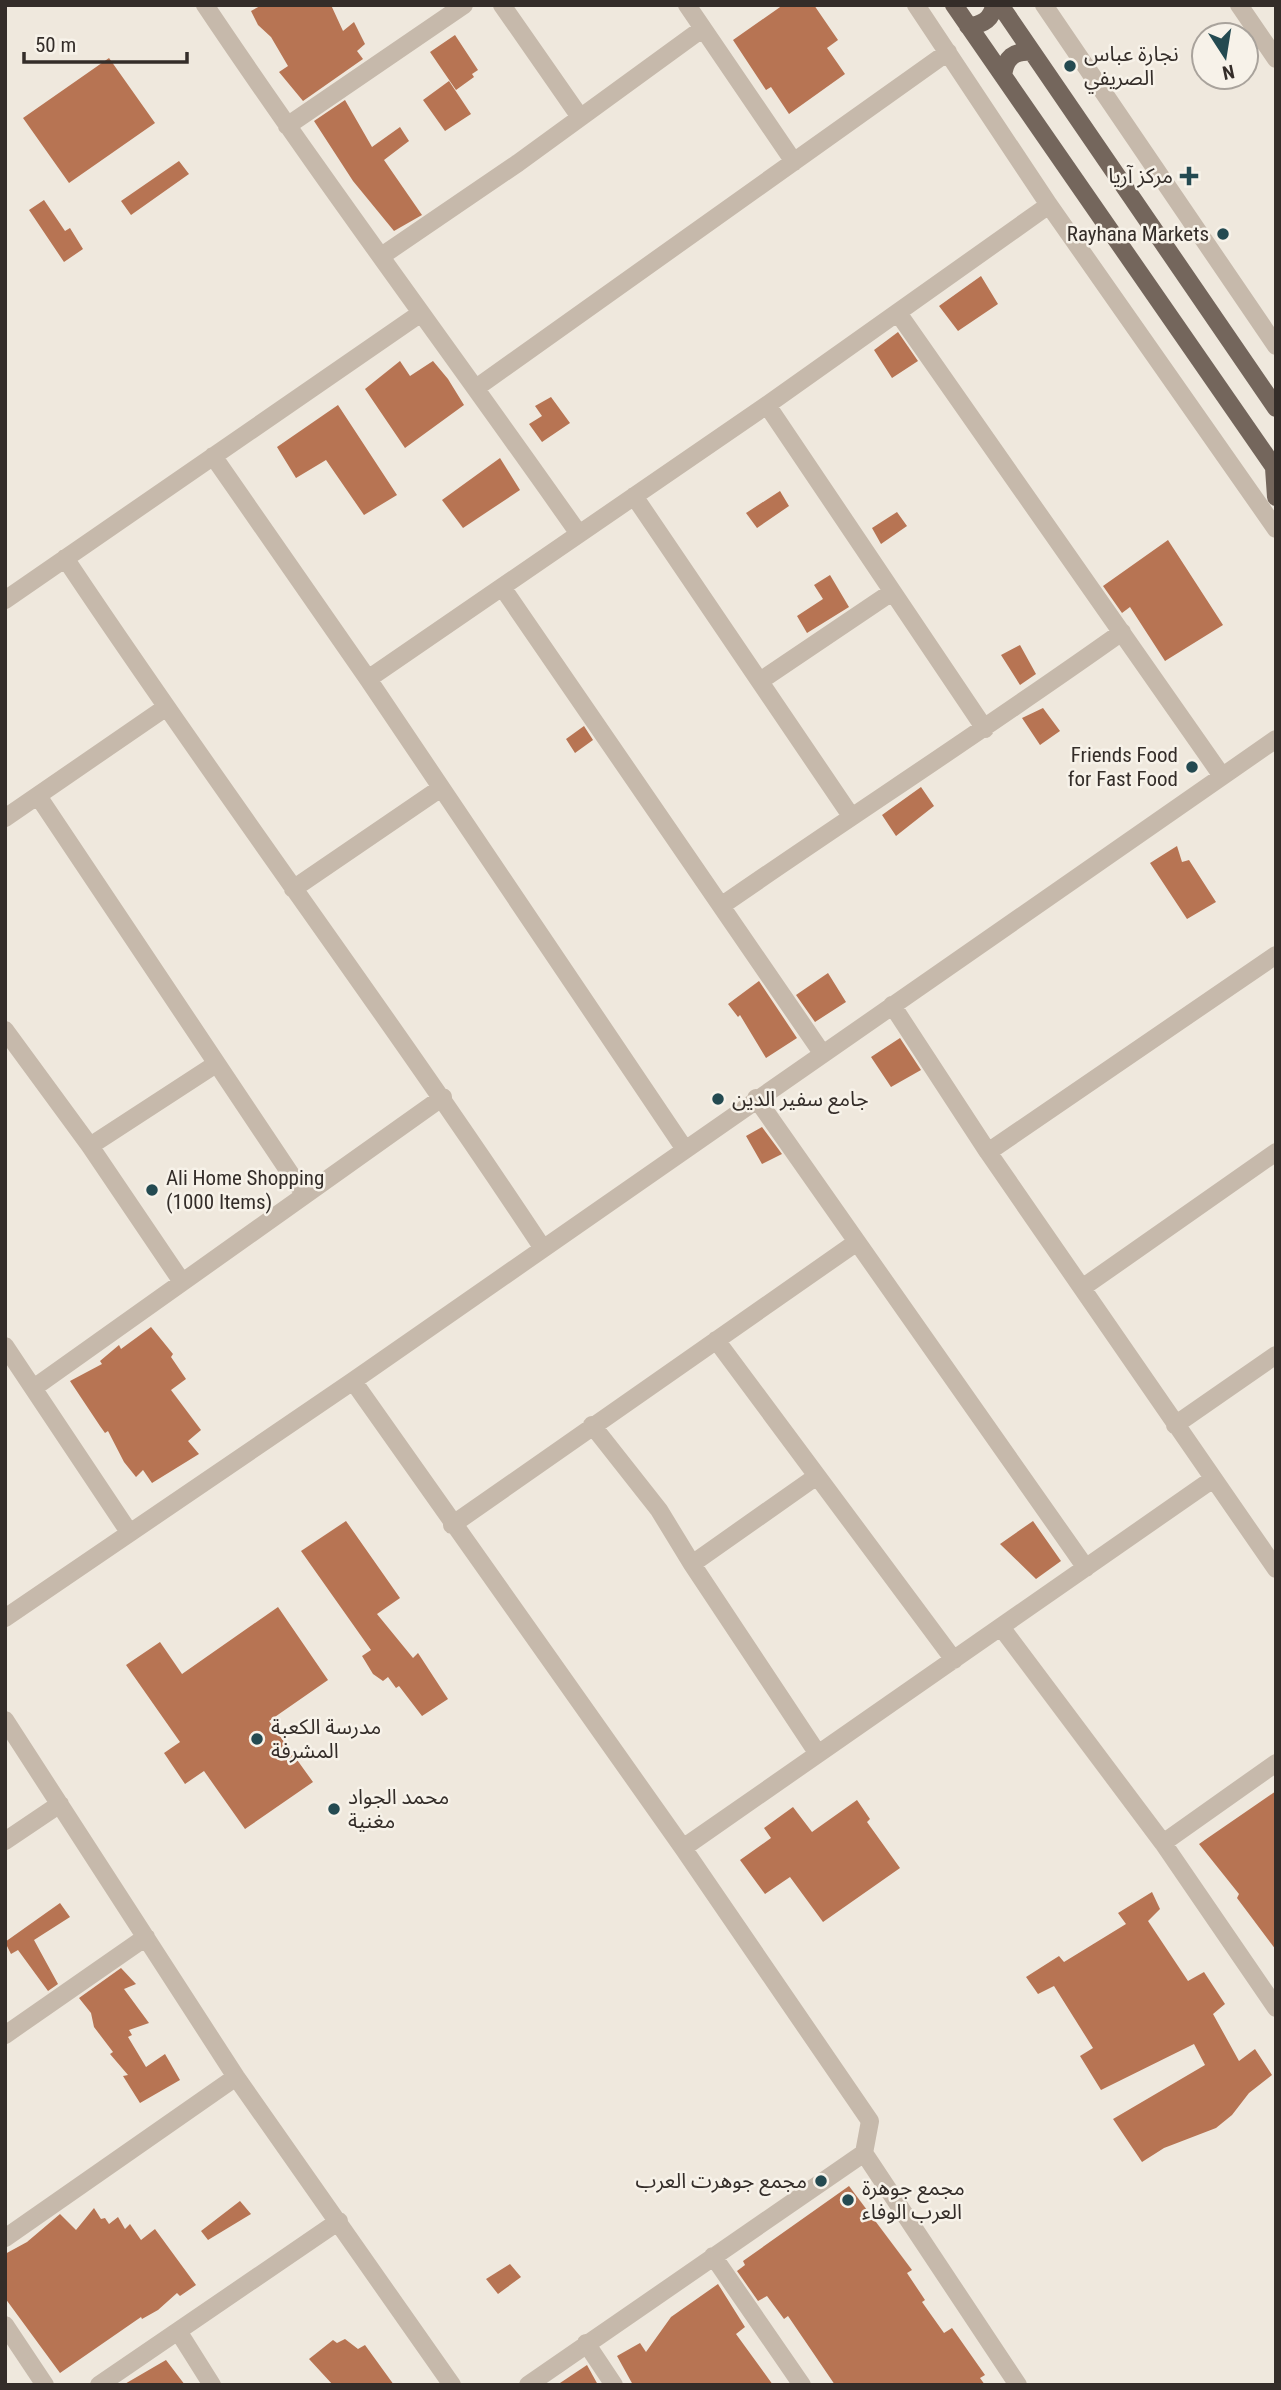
<svg xmlns="http://www.w3.org/2000/svg" width="1281" height="2390" font-family="'Roboto Condensed','Noto Sans Arabic',sans-serif">
	<style>
		.building { fill: #b77453 }
		.lines { fill: none; stroke-linecap: round; stroke-linejoin: round }
		.minor { stroke: #c6b9ab; stroke-width: 18 }
		.major { stroke: #74665c; stroke-width: 18 }
		.poi-dot { fill: #244a51; stroke: #f7f2e9; stroke-width: 2.5 }
		.labels { text-anchor: middle; dominant-baseline: central; stroke-width: 5; stroke-linejoin: round; paint-order: stroke }
		.poi-label { font-size: 21px; fill: #342d29; stroke: #f7f2e9; text-anchor: start }
	</style>
	<rect width="100%" height="100%" fill="#efe8dd"/>
	<!-- building -->
	<path class="building" d="M 262,5 L 331,5 L 343,31 L 354,22 L 365,44 L 357,51 L 363,59 L 303,101 L 279,72 L 288,66 L 271,37 L 258,25 L 251,11 Z
		M 783,5 L 814,5 L 838,40 L 827,48 L 845,74 L 789,114 L 771,87 L 766,90 L 733,40 Z
		M 455,35 L 478,70 L 472,74 L 474,77 L 456,90 L 430,52 Z
		M 109,58 L 155,123 L 69,183 L 23,118 Z
		M 449,81 L 471,114 L 445,131 L 423,100 Z
		M 345,100 L 372,147 L 400,127 L 409,141 L 384,160 L 422,215 L 394,231 L 353,181 L 314,121 Z
		M 179,161 L 189,174 L 131,215 L 121,201 Z
		M 44,200 L 65,231 L 70,228 L 83,249 L 64,262 L 29,210 Z
		M 981,276 L 998,304 L 958,331 L 939,306 Z
		M 898,332 L 918,361 L 892,378 L 874,350 Z
		M 400,361 L 410,376 L 433,361 L 448,379 L 464,405 L 405,448 L 365,389 Z
		M 551,397 L 570,423 L 542,442 L 529,424 L 542,416 L 535,406 Z
		M 338,405 L 397,495 L 364,515 L 326,460 L 296,478 L 277,447 Z
		M 500,458 L 520,490 L 463,528 L 442,500 Z
		M 780,491 L 789,506 L 757,528 L 746,513 Z
		M 897,512 L 907,526 L 881,544 L 872,528 Z
		M 1168,540 L 1223,625 L 1165,661 L 1130,607 L 1122,613 L 1103,586 Z
		M 830,575 L 849,607 L 807,633 L 797,616 L 823,599 L 814,585 Z
		M 1020,645 L 1036,674 L 1020,685 L 1001,655 Z
		M 1043,708 L 1060,731 L 1040,745 L 1022,718 Z
		M 584,726 L 593,740 L 575,753 L 566,739 Z
		M 921,787 L 934,806 L 896,836 L 882,815 Z
		M 1177,846 L 1182,862 L 1189,860 L 1216,902 L 1187,919 L 1150,863 Z
		M 828,973 L 846,1002 L 815,1022 L 796,995 Z
		M 759,981 L 797,1038 L 766,1058 L 740,1015 L 738,1017 L 728,1004 Z
		M 900,1038 L 921,1070 L 891,1087 L 871,1057 Z
		M 762,1127 L 782,1154 L 762,1164 L 746,1136 Z
		M 151,1327 L 173,1354 L 171,1357 L 186,1379 L 171,1390 L 201,1430 L 188,1441 L 199,1454 L 152,1483 L 143,1470 L 136,1477 L 124,1462 L 108,1431 L 105,1433 L 100,1426 L 70,1381 L 102,1364 L 100,1361 L 119,1345 L 121,1349 Z
		M 346,1521 L 400,1598 L 377,1614 L 413,1658 L 418,1653 L 448,1699 L 422,1716 L 399,1686 L 396,1688 L 388,1677 L 383,1681 L 373,1674 L 362,1656 L 371,1650 L 301,1551 Z
		M 1033,1521 L 1061,1561 L 1036,1579 L 1000,1544 Z
		M 278,1607 L 328,1680 L 269,1721 L 313,1782 L 245,1829 L 204,1771 L 185,1784 L 164,1753 L 180,1742 L 126,1665 L 160,1642 L 182,1674 Z
		M 1276,1791 L 1276,1950 L 1237,1898 L 1239,1894 L 1199,1844 Z
		M 857,1800 L 870,1819 L 867,1822 L 900,1868 L 823,1922 L 790,1877 L 765,1894 L 740,1860 L 771,1838 L 764,1828 L 793,1807 L 812,1832 Z
		M 1152,1892 L 1160,1909 L 1148,1921 L 1188,1981 L 1204,1972 L 1225,2004 L 1213,2014 L 1239,2061 L 1255,2049 L 1272,2075 L 1249,2093 L 1232,2115 L 1216,2128 L 1164,2148 L 1142,2162 L 1113,2119 L 1205,2065 L 1194,2044 L 1101,2090 L 1080,2056 L 1093,2048 L 1054,1986 L 1038,1994 L 1026,1977 L 1059,1956 L 1064,1962 L 1126,1924 L 1118,1913 Z
		M 60,1903 L 70,1917 L 34,1940 L 58,1984 L 48,1991 L 18,1950 L 11,1954 L 5,1942 Z
		M 121,1968 L 136,1984 L 124,1989 L 149,2023 L 129,2030 L 132,2035 L 128,2037 L 146,2067 L 165,2054 L 180,2080 L 140,2103 L 123,2076 L 128,2075 L 110,2054 L 113,2052 L 94,2027 L 91,2013 L 79,1998 Z
		M 849,2186 L 912,2270 L 907,2273 L 925,2300 L 922,2302 L 944,2333 L 952,2328 L 985,2375 L 980,2378 L 985,2385 L 835,2385 L 788,2316 L 784,2319 L 767,2296 L 758,2301 L 737,2271 L 745,2265 L 743,2261 Z
		M 240,2201 L 251,2214 L 208,2240 L 201,2231 Z
		M 94,2208 L 101,2219 L 105,2218 L 109,2224 L 118,2217 L 125,2229 L 130,2224 L 141,2240 L 155,2229 L 196,2285 L 180,2296 L 177,2293 L 158,2310 L 142,2319 L 141,2317 L 60,2373 L 5,2298 L 5,2254 L 27,2242 L 60,2214 L 76,2230 Z
		M 510,2264 L 521,2277 L 498,2294 L 486,2279 Z
		M 718,2284 L 745,2327 L 736,2334 L 773,2385 L 633,2385 L 617,2356 L 640,2343 L 646,2352 L 671,2317 Z
		M 345,2339 L 358,2349 L 365,2345 L 394,2385 L 333,2385 L 309,2359 L 333,2340 L 337,2343 Z
		M 166,2360 L 185,2385 L 123,2385 Z
		M 587,2365 L 598,2385 L 557,2385 Z"/>
	<g class="lines">
		<!-- minor -->
		<path class="minor" d="M 205,5 C 325,184 455,357 579,534
			M 502,5 L 580,117
			M 687,5 L 794,162
			M 916,5 L 1049,205 L 1276,529
			M 1044,5 L 1276,346
			M 1239,5 L 1276,59
			M 287,126 L 464,5
			M 383,255 L 518,163 L 702,29
			M 898,313 L 1222,776
			M 476,388 L 948,52
			M 767,405 L 985,729
			M 213,456 L 368,679 L 684,1148
			M 634,496 L 851,816
			M 65,558 C 220,791 388,1014 542,1247
			M 502,587 L 822,1053
			M 5,600 L 421,313
			M 368,679 L 767,405 L 1049,205
			M 760,681 L 892,592
			M 38,796 L 304,1194
			M 5,818 L 165,708
			M 293,889 L 441,788
			M 721,906 C 854,814 990,726 1122,632
			M 892,1005 L 988,1152 L 1276,1569
			M 5,1030 L 90,1146 L 182,1282
			M 756,1098 L 1086,1568
			M 90,1146 L 216,1064
			M 988,1152 L 1276,955
			M 1082,1288 L 1276,1152
			M 716,1340 L 954,1660
			M 5,1346 L 129,1532
			M 353,1381 L 683,1848 L 870,2121 L 864,2153 L 1018,2385
			M 35,1387 L 443,1097
			M 592,1425 L 659,1510 L 692,1564 L 818,1754
			M 1175,1425 L 1276,1355
			M 452,1525 L 857,1242
			M 692,1564 L 817,1476
			M 5,1618 L 353,1381 L 1276,739
			M 1001,1627 L 1163,1843 L 1276,2008
			M 5,1720 L 236,2077 L 452,2385
			M 5,1841 L 60,1804
			M 1163,1843 L 1276,1763
			M 683,1848 L 1213,1479
			M 5,2035 L 146,1937
			M 5,2238 L 236,2077
			M 713,2256 L 802,2385
			M 5,2325 L 45,2385
			M 178,2331 L 212,2385
			M 586,2343 L 614,2385
			M 99,2385 L 339,2221
			M 528,2385 L 864,2153"/>
		<!-- major -->
		<path class="major" d="M 954,5 L 1276,470
			M 1000,5 L 1276,408
			M 968,26 C 981,25 992,20 994,5
			M 1003,76 C 1005,58 1014,50 1032,52
			M 1274,468 L 1276,497"/>
	</g>
	<!-- markers -->
	<g class="poi-dot">
		<circle cx="1070" cy="66" r="7"/>
		<path d="M1185.5 165.5h7v7h7v7h-7v7h-7v-7h-7v-7h7z"/>
		<circle cx="1223" cy="234" r="7"/>
		<circle cx="1192" cy="767" r="7"/>
		<circle cx="718" cy="1099" r="7"/>
		<circle cx="152" cy="1190" r="7"/>
		<circle cx="257" cy="1739" r="7"/>
		<circle cx="334" cy="1809" r="7"/>
		<circle cx="821" cy="2181" r="7"/>
		<circle cx="848" cy="2200" r="7"/>
	</g>
	<g class="labels">
		<!-- poi labels -->
		<g class="poi-label">
			<text x="1084" y="54">نجارة عباس<tspan x="1084" dy="24">الصريفي</tspan></text>
			<text x="1173" y="176" text-anchor="end">مركز آريا</text>
			<text x="1209" y="234" text-anchor="end">Rayhana Markets</text>
			<text x="1178" y="755" text-anchor="end">Friends Food<tspan x="1178" dy="24">for Fast Food</tspan></text>
			<text x="732" y="1099">جامع سفير الدين</text>
			<text x="166" y="1178">Ali Home Shopping<tspan x="166" dy="24">(1000 Items)</tspan></text>
			<text x="271" y="1727">مدرسة الكعبة<tspan x="271" dy="24">المشرفة</tspan></text>
			<text x="348" y="1797">محمد الجواد<tspan x="348" dy="24">مغنية</tspan></text>
			<text x="807" y="2181" text-anchor="end">مجمع جوهرت العرب</text>
			<text x="862" y="2188">مجمع جوهرة<tspan x="862" dy="24">العرب الوفاء</tspan></text>
		</g>
	</g>
	<!-- border -->
	<rect width="1281" height="2390" fill="none" stroke="#342d29" stroke-width="14"/>
	<!-- north arrow -->
	<g transform="translate(1225 56) rotate(168)"><circle r="33" fill="#f7f2e9" stroke="#a9a39c" stroke-width="2"/>
	<path d="M0-5L12 26L0 18L-12 26Z" fill="#244a51"/>
	<text y="-10" font-size="19" font-weight="bold" text-anchor="middle" fill="#342d29">N</text>
	</g>
	<!-- scale -->
	<path d="M24 52v10h163v-10" fill="none" stroke="#342d29" stroke-width="3.5"/>
	<text x="35" y="52" font-size="21" fill="#342d29" stroke="#f7f2e9" stroke-width="5" paint-order="stroke">50 m</text>
</svg>
